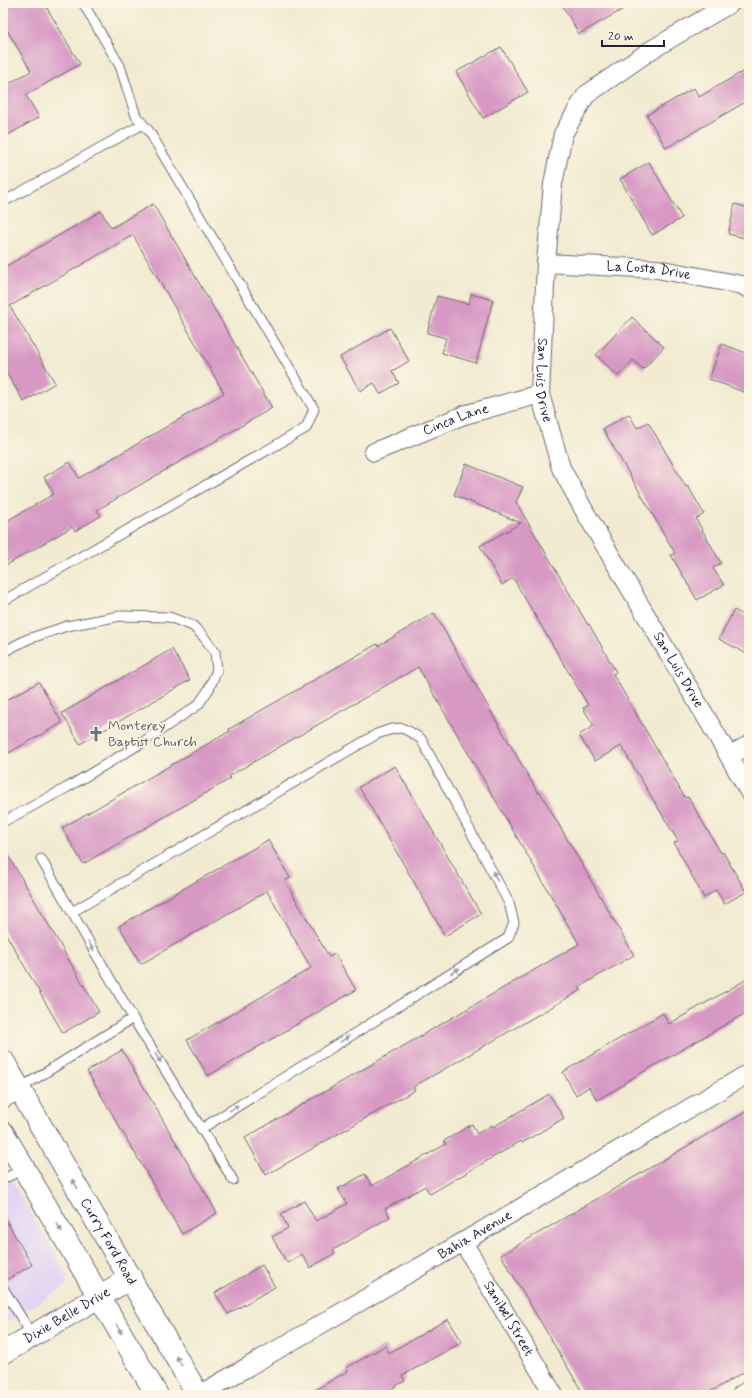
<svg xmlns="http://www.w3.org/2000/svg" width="752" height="1398" font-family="Mynerve,sans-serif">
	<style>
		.built { fill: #e1d4f4 }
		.building { fill: #d798c4 }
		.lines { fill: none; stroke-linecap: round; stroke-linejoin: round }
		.lane-casing { stroke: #6b6870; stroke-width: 11 }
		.street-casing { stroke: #6b6870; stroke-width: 20 }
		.secondary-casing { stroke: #6b6870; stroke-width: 24 }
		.lane { stroke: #fff; stroke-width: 9 }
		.street { stroke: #fff; stroke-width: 18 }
		.secondary { stroke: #fff; stroke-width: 22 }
		.oneway { fill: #9c9ca7 }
		.labels { text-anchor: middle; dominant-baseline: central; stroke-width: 3.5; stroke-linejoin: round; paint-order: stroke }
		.street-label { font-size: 14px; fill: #22223b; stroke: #fcf5e5 }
		.worship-label { font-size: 14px; fill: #5b616d; stroke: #fcf5e5; text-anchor: start }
	</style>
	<rect width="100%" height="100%" fill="#fcf5e5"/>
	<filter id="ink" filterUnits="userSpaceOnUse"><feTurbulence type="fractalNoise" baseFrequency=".025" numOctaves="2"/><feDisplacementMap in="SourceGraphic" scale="8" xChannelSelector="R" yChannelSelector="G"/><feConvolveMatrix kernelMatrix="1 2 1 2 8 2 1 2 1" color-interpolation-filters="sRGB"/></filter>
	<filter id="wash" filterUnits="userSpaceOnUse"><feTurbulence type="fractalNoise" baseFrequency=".012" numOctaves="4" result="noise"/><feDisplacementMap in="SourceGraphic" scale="16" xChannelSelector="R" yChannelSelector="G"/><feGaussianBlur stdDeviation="0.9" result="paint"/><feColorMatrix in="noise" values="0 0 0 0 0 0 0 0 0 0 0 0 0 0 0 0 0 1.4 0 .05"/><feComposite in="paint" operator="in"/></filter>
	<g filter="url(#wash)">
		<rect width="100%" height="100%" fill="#f2ebd2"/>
		<!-- built -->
		<path class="built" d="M 3,1166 L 68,1276 L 65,1287 L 3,1324 Z"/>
		<g id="blocks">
			<!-- building -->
			<path class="building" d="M 3,3 L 44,3 L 80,64 L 26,95 L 39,117 L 3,138 L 3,87 L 31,71 L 3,23 Z
				M 561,3 L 634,3 L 579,34 Z
				M 501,47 L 528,92 L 483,118 L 456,72 Z
				M 749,68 L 749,100 L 666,148 L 647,115 L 694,88 L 699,97 Z
				M 649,162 L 682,218 L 652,235 L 620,179 Z
				M 153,204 L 272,408 L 97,510 L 101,516 L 75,531 L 72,527 L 3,567 L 3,523 L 54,494 L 44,477 L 70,462 L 79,478 L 224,393 L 133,235 L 10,306 L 55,383 L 24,402 L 3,367 L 3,268 L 101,211 L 111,228 Z
				M 735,204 L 749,208 L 749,239 L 728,234 Z
				M 471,294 L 493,300 L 476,363 L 442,353 L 446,338 L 427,333 L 437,296 L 469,304 Z
				M 632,317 L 664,347 L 643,369 L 633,360 L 618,376 L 596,355 Z
				M 390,328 L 409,361 L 392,371 L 399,383 L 380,394 L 374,383 L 360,391 L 340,357 Z
				M 722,344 L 749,354 L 749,394 L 709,379 Z
				M 629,414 L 637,428 L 648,422 L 686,487 L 688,486 L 704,514 L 696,519 L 721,563 L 713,568 L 724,585 L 697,600 L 671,555 L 675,553 L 603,429 Z
				M 466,464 L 523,487 L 516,502 L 588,625 L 589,624 L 616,672 L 613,674 L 685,798 L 688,797 L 721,853 L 723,852 L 746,892 L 724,904 L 716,890 L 704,898 L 674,843 L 678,841 L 621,746 L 595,761 L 579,735 L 594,726 L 583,708 L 588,705 L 513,578 L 502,585 L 480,546 L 521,523 L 454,495 Z
				M 734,610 L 749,618 L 749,655 L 719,639 Z
				M 434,613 L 538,793 L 540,792 L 634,955 L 579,987 L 581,990 L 413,1087 L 415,1090 L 266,1175 L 245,1138 L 579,944 L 418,667 L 229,776 L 230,779 L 83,864 L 62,828 L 230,731 L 229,729 L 377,644 L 378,646 Z
				M 172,649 L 190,680 L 80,744 L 62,713 Z
				M 39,682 L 62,723 L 3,756 L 3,702 Z
				M 395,766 L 481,914 L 445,936 L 359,787 Z
				M 268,840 L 290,878 L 285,881 L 329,957 L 335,954 L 356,990 L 208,1076 L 187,1040 L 311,968 L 267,891 L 141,964 L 119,926 Z
				M 3,846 L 99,1012 L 63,1033 L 3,929 Z
				M 749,978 L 749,1011 L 624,1083 L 625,1084 L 597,1100 L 589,1087 L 576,1095 L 563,1072 L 663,1013 L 669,1024 Z
				M 122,1050 L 217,1213 L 182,1234 L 87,1071 Z
				M 549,1094 L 564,1118 L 522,1143 L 521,1141 L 430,1194 L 425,1186 L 385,1209 L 390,1217 L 333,1250 L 335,1253 L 310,1268 L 302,1254 L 287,1263 L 272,1237 L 288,1228 L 281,1214 L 304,1201 L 316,1221 L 347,1204 L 338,1189 L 365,1174 L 372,1186 L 446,1144 L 444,1141 L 472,1124 L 477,1134 L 492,1125 L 493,1127 Z
				M 749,1110 L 749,1369 L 705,1395 L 584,1395 L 501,1255 Z
				M 3,1215 L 32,1265 L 3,1282 Z
				M 262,1265 L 275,1287 L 228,1314 L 215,1293 Z
				M 448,1319 L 462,1342 L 402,1376 L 405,1381 L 380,1395 L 306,1395 L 348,1371 L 346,1368 L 385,1346 L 389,1353 Z"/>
		</g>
	</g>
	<g filter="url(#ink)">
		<use href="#blocks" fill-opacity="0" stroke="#6b6870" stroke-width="1"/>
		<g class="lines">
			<defs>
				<path id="lane" d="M 3,202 L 143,124
					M 3,601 L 306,428 L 314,409 L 149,131 L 136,116 L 120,66 L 83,3
					M 3,652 L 28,639 L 67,626 L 120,616 L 169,617 L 193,626 L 203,636 L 215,652 L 217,670 L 209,689 L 198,705 L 140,744 L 68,787 L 3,822
					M 41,859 L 133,1018 L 233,1180
					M 72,912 L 377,734 C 400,726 401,725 421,739 L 509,903 L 514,923 L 508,938 L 201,1129
					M 19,1089 L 133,1018
					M 3,1179 L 24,1169
					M 3,1288 L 32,1335"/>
				<g id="street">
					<path id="s1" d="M 731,3 L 651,50 L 586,95 L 563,134 L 553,184 L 546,263 L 540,394 L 561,468 L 585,512 L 729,756 L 749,792"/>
					<path id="s2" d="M 546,263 L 657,269 L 742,285 L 749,289"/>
					<path id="s3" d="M 374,452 L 464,415 L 540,394"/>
					<path d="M 729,756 L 749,745"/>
					<path d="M 3,1099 L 19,1089"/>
					<path id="s4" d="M 463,1242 L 554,1395"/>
					<path id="s5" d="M 199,1395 L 463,1242 L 749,1073"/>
					<path d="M 741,1395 L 749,1390"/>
				</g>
				<g id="secondary">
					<path id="s6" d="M 3,1061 L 198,1395"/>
					<path d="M 3,1133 L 157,1395"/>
					<path id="s7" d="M 3,1353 L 131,1278"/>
				</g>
			</defs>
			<!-- lane casing -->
			<use href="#lane" class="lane-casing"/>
			<!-- street casing -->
			<use href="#street" class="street-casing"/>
			<!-- secondary casing -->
			<use href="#secondary" class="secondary-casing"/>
			<!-- lane -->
			<use href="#lane" class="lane"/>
			<!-- street -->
			<use href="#street" class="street"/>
			<!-- secondary -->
			<use href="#secondary" class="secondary"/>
		</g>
		<!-- one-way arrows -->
		<defs><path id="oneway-solid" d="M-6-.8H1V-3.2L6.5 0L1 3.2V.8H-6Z"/></defs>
		<g class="oneway">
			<use href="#oneway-solid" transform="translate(495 876) rotate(-118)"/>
			<use href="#oneway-solid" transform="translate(91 946) rotate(60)"/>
			<use href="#oneway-solid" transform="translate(455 971) rotate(-32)"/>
			<use href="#oneway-solid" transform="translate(345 1039) rotate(-32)"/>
			<use href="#oneway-solid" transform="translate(158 1058) rotate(58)"/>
			<use href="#oneway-solid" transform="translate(234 1108) rotate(-32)"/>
			<use href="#oneway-solid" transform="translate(75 1184) rotate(-120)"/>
			<use href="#oneway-solid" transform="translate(59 1227) rotate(59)"/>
			<use href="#oneway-solid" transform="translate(119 1329) rotate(60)"/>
			<use href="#oneway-solid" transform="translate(179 1361) rotate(-120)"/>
		</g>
	</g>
	<!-- icons -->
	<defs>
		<symbol id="church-bare" viewBox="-9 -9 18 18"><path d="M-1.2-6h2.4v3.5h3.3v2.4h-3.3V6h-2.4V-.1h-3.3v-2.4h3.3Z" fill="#6b7280" stroke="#fcf5e5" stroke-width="2.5" paint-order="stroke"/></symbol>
	</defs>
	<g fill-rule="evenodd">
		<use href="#church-bare" x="85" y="723" width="22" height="22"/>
	</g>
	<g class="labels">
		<!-- street labels -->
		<g class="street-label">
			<text stroke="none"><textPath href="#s2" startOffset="103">La Costa Drive</textPath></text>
			<text stroke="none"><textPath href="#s1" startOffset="465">San Luis Drive</textPath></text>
			<text stroke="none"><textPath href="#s3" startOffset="88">Cinca Lane</textPath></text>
			<text stroke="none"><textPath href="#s1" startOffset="789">San Luis Drive</textPath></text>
			<text stroke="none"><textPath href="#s5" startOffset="319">Bahia Avenue</textPath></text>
			<text stroke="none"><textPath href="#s6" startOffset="209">Curry Ford Road</textPath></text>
			<text stroke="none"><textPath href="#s7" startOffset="74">Dixie Belle Drive</textPath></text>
			<text stroke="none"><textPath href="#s4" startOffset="89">Sanibel Street</textPath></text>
		</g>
		<!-- worship labels -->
		<g class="worship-label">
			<text x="108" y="726">Monterey<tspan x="108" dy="16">Baptist Church</tspan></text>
		</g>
	</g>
	<!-- margin -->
	<rect width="752" height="1398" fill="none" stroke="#fcf5e5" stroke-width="16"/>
	<!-- scale -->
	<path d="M602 40v6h62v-6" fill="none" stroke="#22223b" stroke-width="2"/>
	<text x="608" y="40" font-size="12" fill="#22223b" stroke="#fcf5e5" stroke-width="3" paint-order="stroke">20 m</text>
</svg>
